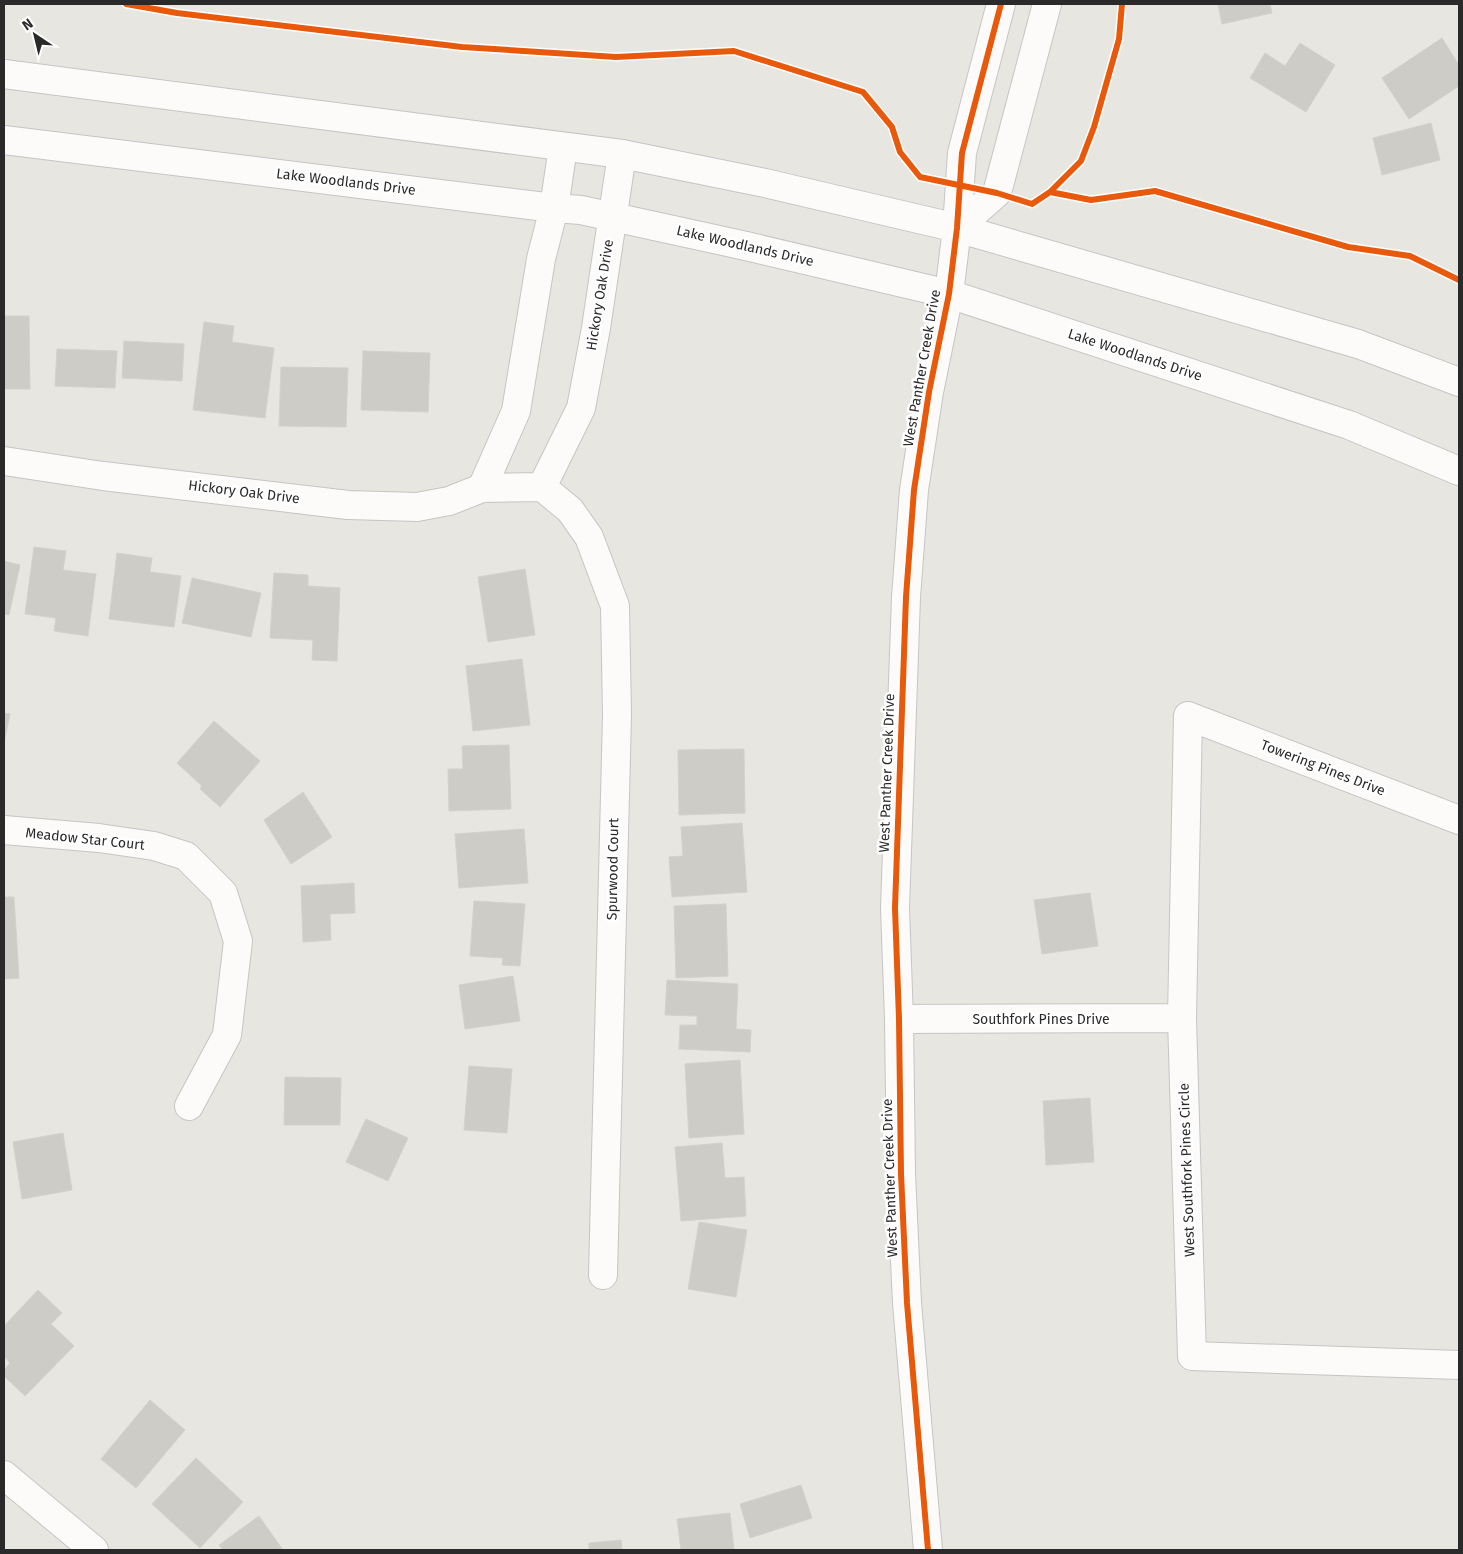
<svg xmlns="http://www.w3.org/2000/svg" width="1463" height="1554" font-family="'Fira Sans',sans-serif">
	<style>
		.building { fill: #cdccc7; stroke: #d3d1cc }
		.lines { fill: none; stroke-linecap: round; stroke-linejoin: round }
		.minor-casing { stroke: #c5c5c5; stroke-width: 30 }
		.tertiary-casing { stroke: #c5c5c5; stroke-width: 30 }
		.secondary-casing { stroke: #c5c5c5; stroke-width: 30 }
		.path { stroke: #c8c8c7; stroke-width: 3; stroke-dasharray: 4 2.5; stroke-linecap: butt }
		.minor { stroke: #fcfbfa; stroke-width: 28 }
		.tertiary { stroke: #fcfbfa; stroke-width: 28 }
		.secondary { stroke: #fcfbfa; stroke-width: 28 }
		.cycleway-casing { stroke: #fff; stroke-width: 9 }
		.cycleway { stroke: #e8590c; stroke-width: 6 }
		.labels { text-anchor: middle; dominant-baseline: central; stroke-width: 5; stroke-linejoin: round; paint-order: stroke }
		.street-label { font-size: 14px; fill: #2a2a2a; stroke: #fff }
	</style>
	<rect width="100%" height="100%" fill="#e8e6e0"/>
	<!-- building -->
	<path class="building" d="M 1218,4 L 1270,4 L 1272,13 L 1222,24 Z
		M 1442,38 L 1459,65 L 1459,86 L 1409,119 L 1382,78 Z
		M 1300,43 L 1335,65 L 1306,112 L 1250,78 L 1265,53 L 1285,66 Z
		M 1431,123 L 1440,160 L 1382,175 L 1373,138 Z
		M 4,316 L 29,316 L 30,389 L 4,389 Z
		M 204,322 L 234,326 L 232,342 L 274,348 L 265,418 L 193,410 Z
		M 124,341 L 184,344 L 182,381 L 122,378 Z
		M 57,349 L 117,351 L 115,388 L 55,386 Z
		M 363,351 L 430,353 L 428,412 L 361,410 Z
		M 281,367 L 348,368 L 346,427 L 279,426 Z
		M 34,547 L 66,551 L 63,570 L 96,574 L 88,636 L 54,631 L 56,618 L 25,614 Z
		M 117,553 L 152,558 L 150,572 L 181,576 L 174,627 L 109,619 Z
		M 4,561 L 20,565 L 9,615 L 4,614 Z
		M 525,569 L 535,635 L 488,642 L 478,577 Z
		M 274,573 L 308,575 L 308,586 L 340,588 L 337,661 L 312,660 L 313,640 L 270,638 Z
		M 192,578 L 261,593 L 251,637 L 182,623 Z
		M 522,659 L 530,725 L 473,731 L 466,666 Z
		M 4,713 L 10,714 L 4,743 Z
		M 214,721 L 260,761 L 220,807 L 200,789 L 202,786 L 177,763 Z
		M 509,745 L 511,809 L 449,811 L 448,769 L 463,769 L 462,746 Z
		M 744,749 L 745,813 L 679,815 L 678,750 Z
		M 303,792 L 332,837 L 291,864 L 264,820 Z
		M 742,823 L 747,892 L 672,897 L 669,857 L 683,856 L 681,827 Z
		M 524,829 L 528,883 L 459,888 L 455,834 Z
		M 354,883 L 355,913 L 330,914 L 331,940 L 303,942 L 301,886 Z
		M 1090,893 L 1098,946 L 1042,954 L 1034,900 Z
		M 4,897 L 14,897 L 19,978 L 4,979 Z
		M 474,901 L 525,904 L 520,966 L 502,965 L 503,958 L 470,956 Z
		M 726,904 L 728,976 L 676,978 L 674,906 Z
		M 513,976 L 520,1021 L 465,1029 L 459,985 Z
		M 667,980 L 738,984 L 736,1029 L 751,1030 L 750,1052 L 679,1049 L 680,1025 L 697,1025 L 697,1016 L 665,1015 Z
		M 740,1060 L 744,1134 L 689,1138 L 685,1064 Z
		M 469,1066 L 512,1069 L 507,1133 L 464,1130 Z
		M 285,1077 L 341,1078 L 340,1125 L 284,1125 Z
		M 1090,1098 L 1094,1162 L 1046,1165 L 1043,1101 Z
		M 366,1119 L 408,1138 L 388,1181 L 346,1162 Z
		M 63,1133 L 72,1190 L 22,1199 L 13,1142 Z
		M 722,1143 L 725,1178 L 744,1177 L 746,1216 L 681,1221 L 675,1147 Z
		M 699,1222 L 747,1230 L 736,1297 L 688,1289 Z
		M 38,1290 L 62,1313 L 51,1324 L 74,1346 L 25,1396 L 4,1376 L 4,1370 L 10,1363 L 4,1356 L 4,1326 Z
		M 150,1400 L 185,1430 L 136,1488 L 101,1459 Z
		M 196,1458 L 243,1502 L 200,1548 L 152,1504 Z
		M 801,1485 L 812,1518 L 750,1538 L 740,1504 Z
		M 730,1513 L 734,1550 L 681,1550 L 677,1519 Z
		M 259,1516 L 283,1550 L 223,1550 L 219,1545 Z
		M 621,1540 L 622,1550 L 589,1550 L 589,1543 Z"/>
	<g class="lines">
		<defs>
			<path id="minor" d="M 4,461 L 103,476 L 348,505 L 417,507 L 449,501 L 482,488 L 542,487
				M 542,487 L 570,510 L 589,537 L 615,606 L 617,715 L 603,1275
				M 542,487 L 581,408 L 596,328 L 622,154
				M 482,488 L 516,411 L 541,259 L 554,208 L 563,147
				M 1459,820 L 1188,716 L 1182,1018 L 1192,1356 L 1459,1365
				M 4,830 L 99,838 L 154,846 L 186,856 L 223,893 L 238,941 L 227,1035 L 189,1106
				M 899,1019 L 1182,1018
				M 4,1475 L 94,1550"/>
			<path id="tertiary" d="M 957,228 L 997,193 L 1047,4
				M 928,1550 L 907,1303 L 901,1174 L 899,1019 L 895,908 L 906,597 L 914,490 L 929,392 L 949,294 L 957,228 L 962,153 L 1001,4"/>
			<path id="secondary" d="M 4,74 L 622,154 L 765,183 L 957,228 L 1358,344 L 1459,382
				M 4,140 L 554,208 L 581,210 L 746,246 L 949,294 L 1349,425 L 1459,471"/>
		</defs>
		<!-- minor casing -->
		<use href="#minor" class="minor-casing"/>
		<!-- tertiary casing -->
		<use href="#tertiary" class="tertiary-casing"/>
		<!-- secondary casing -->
		<use href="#secondary" class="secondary-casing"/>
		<!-- path -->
		<path class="path" d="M 1050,192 L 1081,161 L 1094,127 L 1119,39 L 1122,4"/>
		<!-- minor -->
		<use href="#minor" class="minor"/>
		<!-- tertiary -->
		<use href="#tertiary" class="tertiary"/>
		<!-- secondary -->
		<use href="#secondary" class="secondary"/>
		<defs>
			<path id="cycleway" d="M 126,4 L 177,13 L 462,47 L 616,57 L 734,51 L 863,92 L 892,127 L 900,152 L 920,177 L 997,193 L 1032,204 L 1050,192 L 1081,161 L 1094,127 L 1119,39 L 1122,4
				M 1050,192 L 1091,200 L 1155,191 L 1348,247 L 1410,256 L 1459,280
				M 928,1550 L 907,1303 L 901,1174 L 899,1019 L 895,908 L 906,597 L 914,490 L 929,392 L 949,294 L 957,228 L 962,153 L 1001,4"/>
		</defs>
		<!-- cycleway casing -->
		<use href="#cycleway" class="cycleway-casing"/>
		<!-- cycleway -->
		<use href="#cycleway" class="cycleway"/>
	</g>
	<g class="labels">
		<!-- street labels -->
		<g class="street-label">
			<text transform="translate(346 182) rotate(7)">Lake Woodlands Drive</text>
			<text transform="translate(745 246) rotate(13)">Lake Woodlands Drive</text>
			<text transform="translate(600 295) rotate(-81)">Hickory Oak Drive</text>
			<text transform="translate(1135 355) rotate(18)">Lake Woodlands Drive</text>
			<text transform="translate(922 368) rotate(-80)">West Panther Creek Drive</text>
			<text transform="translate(244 492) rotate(7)">Hickory Oak Drive</text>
			<text transform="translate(1323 768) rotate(21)">Towering Pines Drive</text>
			<text transform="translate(887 773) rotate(-88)">West Panther Creek Drive</text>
			<text transform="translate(85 839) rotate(6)">Meadow Star Court</text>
			<text transform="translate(613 869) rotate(-89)">Spurwood Court</text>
			<text x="1041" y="1019">Southfork Pines Drive</text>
			<text transform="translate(1187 1170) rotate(-92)">West Southfork Pines Circle</text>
			<text transform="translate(890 1178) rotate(-92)">West Panther Creek Drive</text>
		</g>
	</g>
	<!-- border -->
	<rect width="1463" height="1554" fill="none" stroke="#2a2a2a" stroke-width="10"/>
	<!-- north arrow -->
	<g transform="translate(35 35) rotate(325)" stroke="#ffffff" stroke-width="4" paint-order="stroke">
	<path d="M0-4L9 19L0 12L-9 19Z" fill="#2a2a2a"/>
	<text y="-8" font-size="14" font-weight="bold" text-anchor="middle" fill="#2a2a2a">N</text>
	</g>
</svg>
